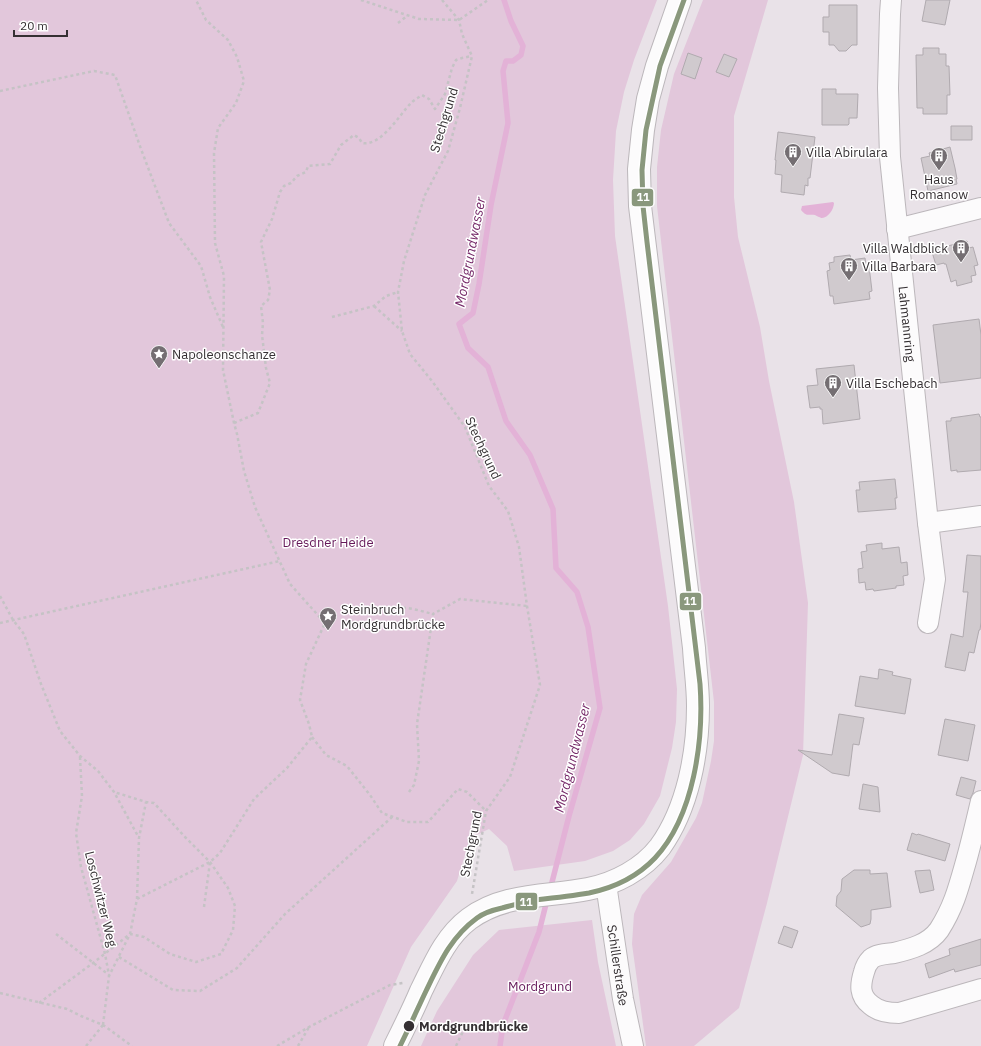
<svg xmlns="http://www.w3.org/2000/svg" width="981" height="1046" font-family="'IBM Plex Sans',sans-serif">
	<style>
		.green { fill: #e2c7db }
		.water { fill: #e3b2d7 }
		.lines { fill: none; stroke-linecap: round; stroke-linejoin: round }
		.stream { stroke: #e3b2d7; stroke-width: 5.5 }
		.building { fill: #d0cace; stroke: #b0aaaf }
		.minor-casing { stroke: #bcb7bb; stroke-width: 22 }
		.major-casing { stroke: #bcb7bb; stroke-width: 24 }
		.path { stroke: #c5c3c5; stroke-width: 2.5; stroke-dasharray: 3 3; stroke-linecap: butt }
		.minor { stroke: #fcfbfc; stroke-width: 20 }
		.major { stroke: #fcfbfc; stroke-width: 22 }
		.tram-1-casing { stroke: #fff; stroke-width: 8 }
		.tram-1 { stroke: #8a987d; stroke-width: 5 }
		.stop-dot { fill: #353033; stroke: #fff; stroke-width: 1.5 }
		.labels { text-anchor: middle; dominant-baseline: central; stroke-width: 3; stroke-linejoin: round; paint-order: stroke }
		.street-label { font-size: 13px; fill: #353033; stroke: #fff }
		.poi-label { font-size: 13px; fill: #353033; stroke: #fff; text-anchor: start }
		.park-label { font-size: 13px; fill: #651859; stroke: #fff }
		.stop-label { font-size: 13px; font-weight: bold; fill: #353033; stroke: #fff; text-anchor: start }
		.water-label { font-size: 14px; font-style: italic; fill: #752868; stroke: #fff }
		.line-badge { stroke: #fff; stroke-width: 1.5 }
		.badge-label { font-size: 11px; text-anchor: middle; font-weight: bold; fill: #fff }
	</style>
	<rect width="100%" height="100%" fill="#e9e2e8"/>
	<!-- green -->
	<path class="green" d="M 0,0 L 657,0 L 634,60 L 624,92 L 616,131 L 613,180 L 615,236 L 668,606 L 677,689 L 676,722 L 672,748 L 660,796 L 644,824 L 630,840 L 613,851 L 585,861 L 514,871 L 507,846 L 489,829 L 470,838 L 457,881 L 411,947 L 367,1046 L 0,1046 Z
		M 703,0 L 768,0 L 734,116 L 734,197 L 738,237 L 760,327 L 769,381 L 794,502 L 808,603 L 803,755 L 767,903 L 739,1008 L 694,1046 L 646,1046 L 632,944 L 634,914 L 642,895 L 671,862 L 696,818 L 702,803 L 711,761 L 714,741 L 714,702 L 657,206 L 657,167 L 661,130 L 674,74 Z
		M 592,920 L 598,962 L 616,1046 L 421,1046 L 437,1011 L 473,955 L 499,930 Z"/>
	<!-- water -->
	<path class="water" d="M 833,202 L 834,203 C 834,209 828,218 822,218 C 821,218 817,216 815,215 C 808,214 807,217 801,210 L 802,206 Z"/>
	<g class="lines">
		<!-- stream -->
		<path class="stream" d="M 504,0 L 511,21 L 523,46 L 521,55 L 513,61 L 506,61 L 503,71 L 508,123 L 491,205 L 479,284 L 473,313 L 459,324 L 468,348 L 488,367 L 506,421 L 530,455 L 553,509 L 556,568 L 577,592 L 588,627 L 600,708 L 569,816 L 550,890
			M 500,1046 L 503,1025 L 539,932 L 547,900"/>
	</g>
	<!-- building -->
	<path class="building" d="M 926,0 L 950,0 L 945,25 L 922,21 Z
		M 829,5 L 857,5 L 857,45 L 852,45 L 846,51 L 839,51 L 834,45 L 829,45 L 829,32 L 823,32 L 823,17 L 829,17 Z
		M 923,48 L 939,48 L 939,54 L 946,54 L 946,66 L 949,66 L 950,95 L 947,95 L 947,114 L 923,114 L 923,108 L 917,108 L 916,55 L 923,55 Z
		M 688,53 L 702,58 L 695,79 L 681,74 Z
		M 724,54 L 737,59 L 729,77 L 716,72 Z
		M 822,89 L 836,89 L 836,94 L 858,94 L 857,118 L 849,118 L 849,124 L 848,125 L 822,125 Z
		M 951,126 L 972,126 L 972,140 L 951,140 Z
		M 778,132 L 815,137 L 810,178 L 808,178 L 808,186 L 805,185 L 804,195 L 781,192 L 782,175 L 775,174 L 776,160 L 775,160 Z
		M 950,147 L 955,168 L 957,179 L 956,179 L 957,184 L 928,191 L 921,158 L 930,156 L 929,153 Z
		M 967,241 L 969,248 L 973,247 L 978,265 L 974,266 L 976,275 L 971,276 L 972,282 L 957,286 L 956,280 L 951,282 L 946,264 L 944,264 L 944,263 L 936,265 L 932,252 L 940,249 L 940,248 Z
		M 850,255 L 851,260 L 865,258 L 866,266 L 869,266 L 872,291 L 869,292 L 870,299 L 834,304 L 833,296 L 830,296 L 827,271 L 830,270 L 829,263 L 834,262 L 834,257 Z
		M 979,319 L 981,335 L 981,378 L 940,383 L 933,325 Z
		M 854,365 L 860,419 L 823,424 L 822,409 L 820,409 L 820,407 L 810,408 L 807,386 L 818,385 L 816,369 Z
		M 979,414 L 980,417 L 981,417 L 981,470 L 957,472 L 957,470 L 951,471 L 946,421 L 951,421 L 951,418 Z
		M 895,479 L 897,498 L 895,498 L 896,509 L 858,512 L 856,490 L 860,490 L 859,482 Z
		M 882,543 L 882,549 L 899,547 L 901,563 L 907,562 L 908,575 L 903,576 L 904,585 L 896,586 L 896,588 L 874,591 L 873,589 L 866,590 L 865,582 L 859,583 L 858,569 L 863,568 L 861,552 L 867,551 L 866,545 Z
		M 967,555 L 981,556 L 981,622 L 980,630 L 979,630 L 974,653 L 969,652 L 965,671 L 945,667 L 951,634 L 963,637 L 968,592 L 963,592 Z
		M 879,669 L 893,672 L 892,675 L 911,679 L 905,714 L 855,706 L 860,676 L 878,679 Z
		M 839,714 L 864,718 L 859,745 L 853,744 L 849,776 L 832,773 L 798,750 L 832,755 Z
		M 945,719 L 975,725 L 968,761 L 938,755 Z
		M 961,777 L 976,781 L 973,793 L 970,799 L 956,795 Z
		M 863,784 L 878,787 L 880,812 L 859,809 Z
		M 912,833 L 917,835 L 918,834 L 950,844 L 945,861 L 907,850 Z
		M 854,870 L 870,870 L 870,874 L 887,873 L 891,907 L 871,910 L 871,919 L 870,924 L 861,927 L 836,906 L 837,896 L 841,891 L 842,879 Z
		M 930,870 L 934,890 L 920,893 L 915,871 Z
		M 784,926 L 798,931 L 792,948 L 778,943 Z
		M 981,939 L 981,965 L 955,972 L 954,969 L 929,978 L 925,964 L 950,955 L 949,949 Z"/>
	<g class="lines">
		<defs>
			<g id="minor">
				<path id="s1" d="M 891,0 L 890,14 L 888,88 L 890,157 L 928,523 L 935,579 L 928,623"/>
				<path d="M 897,229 L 981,208"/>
				<path d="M 928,523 L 981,516"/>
				<path d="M 981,801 C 976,822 971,844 965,865 C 958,890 953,908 939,930 C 929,944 911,949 894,953 C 887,954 877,954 871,959 C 868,962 865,968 864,972 C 860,985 859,996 871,1005 C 879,1012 889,1013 899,1013 L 981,989"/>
				<path id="s2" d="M 606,884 L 623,999 L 633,1046"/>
			</g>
			<path id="major" d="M 395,1046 C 404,1028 413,1010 421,991 C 434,965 445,937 469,919 C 504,893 547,897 588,889 C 615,884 643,869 660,847 C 688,808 698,753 698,706 C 698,686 695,667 694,648 L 640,206 L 639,169 L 643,130 L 648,99 L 657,66 L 680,0"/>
		</defs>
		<!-- minor casing -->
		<use href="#minor" class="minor-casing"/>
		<!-- major casing -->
		<use href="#major" class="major-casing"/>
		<!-- path -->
		<path class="path" d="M 361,0 L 419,19 L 459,20 L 488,0
			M 442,0 L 459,20 L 462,34 L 472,56 L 460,108 L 448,151 L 425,195 L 404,261 L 398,292 L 402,331 L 410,354 L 432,381 L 465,427 L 489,486 L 508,511 L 519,547 L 527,606 L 540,685 L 510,777 L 486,811 L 472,894
			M 398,23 L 407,16
			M 0,91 L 94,71 L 115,75 L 141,149 L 169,223 L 201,266 L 210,297 L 223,327
			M 374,306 L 402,331
			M 332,317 L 374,306 L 386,296 L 398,292
			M 234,423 L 258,413 L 270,383 L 266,368 L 262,335 L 263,323 L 261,306 L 268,300 L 270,290 L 261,242 L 272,219 L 280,192 L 284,186 L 291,183 L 297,176 L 306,172 L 308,166 L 330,164 L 341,145 L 354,135 L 359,138 L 362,143 C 381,147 400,114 411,103 C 414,100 418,98 422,95 L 429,99 L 435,109 L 445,94 L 452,68 L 456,60 L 462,58 L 472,56
			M 0,596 L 13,620 L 24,634 L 41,684 L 60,731 L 80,756 L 98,771 L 114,792 L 139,838
			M 391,609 C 404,605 420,611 433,614
			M 0,623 L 280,561
			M 312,737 L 326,755 L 347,766 L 370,795 L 382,813 L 407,822 L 428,822 L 458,789 L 467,792 L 486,811
			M 80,757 L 82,796 L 76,833 L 81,867 L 105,954 L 109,975
			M 409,792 L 414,785 L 419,761 L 417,724 L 433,614 L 460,599 L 527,606
			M 137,899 L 210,862 L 220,853 L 254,799 L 287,768 L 312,737 L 309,724 L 300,700 L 306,664 L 325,623 L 290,584 L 255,507 L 244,471 L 237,434 L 234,423 L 223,370 L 224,276 L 215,243 L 214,153 L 218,128 L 236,103 L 244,81 L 237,57 L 228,40 L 206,20 L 196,0
			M 204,907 L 210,862
			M 56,934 L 109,975
			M 119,957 L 173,990 L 200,991 L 237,968 L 285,914 L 392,817
			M 0,993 L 67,1009 L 81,1016 L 103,1025 L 132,1046
			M 39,1003 L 93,963 L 130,934 L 144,937 L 170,954 L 196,962 L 221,954 L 233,930 L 235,906 L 228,888 L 210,862 L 185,837 L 154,803 L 146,802 L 114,792
			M 103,1025 L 109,976 L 130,934 L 137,899 L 139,838 L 146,802
			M 86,1046 L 103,1025
			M 277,1046 L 309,1027 L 390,985 L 403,983
			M 298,1046 L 309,1027
			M 456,1046 L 465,1027"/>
		<!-- minor -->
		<use href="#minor" class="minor"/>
		<!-- major -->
		<use href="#major" class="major"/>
		<defs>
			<path id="tram-1" d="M 400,1046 C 409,1028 417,1010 426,991 C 440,962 451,937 477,918 C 485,912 493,910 502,908 C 513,905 524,902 535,900 C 553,898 571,896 589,893 C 613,888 637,877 655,858 C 694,816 704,740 700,684 L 647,242 L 643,206 L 642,170 L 646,130 L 660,66 L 684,0"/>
		</defs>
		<!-- tram-1 casing -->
		<use href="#tram-1" class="tram-1-casing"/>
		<!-- tram-1 -->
		<use href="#tram-1" class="tram-1"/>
	</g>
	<!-- icons -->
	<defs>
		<symbol id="building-pin" viewBox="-11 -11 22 30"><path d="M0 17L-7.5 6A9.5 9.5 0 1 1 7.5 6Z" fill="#746e72" stroke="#fff"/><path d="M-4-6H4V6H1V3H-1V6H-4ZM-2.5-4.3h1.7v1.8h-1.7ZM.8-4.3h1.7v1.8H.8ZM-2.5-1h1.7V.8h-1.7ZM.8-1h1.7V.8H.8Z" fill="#fff"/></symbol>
		<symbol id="sight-pin" viewBox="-11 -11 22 30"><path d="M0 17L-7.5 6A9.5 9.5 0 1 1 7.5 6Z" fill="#746e72" stroke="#fff"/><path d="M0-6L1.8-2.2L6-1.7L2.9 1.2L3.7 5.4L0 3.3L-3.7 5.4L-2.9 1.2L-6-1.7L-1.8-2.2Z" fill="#fff"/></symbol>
	</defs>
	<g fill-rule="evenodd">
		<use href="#building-pin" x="783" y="142" width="20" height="27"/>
		<use href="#building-pin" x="929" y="146" width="20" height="27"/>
		<use href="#building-pin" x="951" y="238" width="20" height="27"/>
		<use href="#building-pin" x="839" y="256" width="20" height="27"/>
		<use href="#sight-pin" x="149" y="344" width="20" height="27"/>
		<use href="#building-pin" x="823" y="373" width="20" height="27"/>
		<use href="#sight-pin" x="318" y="606" width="20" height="27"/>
	</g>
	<!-- markers -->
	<circle class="stop-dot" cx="409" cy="1026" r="6"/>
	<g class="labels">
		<!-- street labels -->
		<g class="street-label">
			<text transform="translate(444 120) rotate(-73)">Stechgrund</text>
			<text stroke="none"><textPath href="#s1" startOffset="325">Lahmannring</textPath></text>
			<text transform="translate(483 448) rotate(65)">Stechgrund</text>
			<text transform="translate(471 844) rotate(-79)">Stechgrund</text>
			<text transform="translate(101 899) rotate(76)">Loschwitzer Weg</text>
			<text stroke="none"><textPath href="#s2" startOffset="82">Schillerstraße</textPath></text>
		</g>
		<!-- poi labels -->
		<g class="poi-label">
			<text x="806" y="152">Villa Abirulara</text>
			<text x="939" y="179" text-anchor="middle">Haus<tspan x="939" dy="15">Romanow</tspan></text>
			<text x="948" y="248" text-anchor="end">Villa Waldblick</text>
			<text x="862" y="266">Villa Barbara</text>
			<text x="172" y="354">Napoleonschanze</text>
			<text x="846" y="383">Villa Eschebach</text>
			<text x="341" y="609">Steinbruch<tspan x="341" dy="15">Mordgrundbrücke</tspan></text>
		</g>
		<!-- park labels -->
		<g class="park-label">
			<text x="328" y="542">Dresdner Heide</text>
			<text x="540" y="986">Mordgrund</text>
		</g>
		<!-- stop labels -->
		<g class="stop-label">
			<text x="419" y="1026">Mordgrundbrücke</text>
		</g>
		<!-- water labels -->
		<g class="water-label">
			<text transform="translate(470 252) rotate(-79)">Mordgrundwasser</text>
			<text transform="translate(572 758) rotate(-76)">Mordgrundwasser</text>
		</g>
	</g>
	<g class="line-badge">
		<rect x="631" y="188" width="23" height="19" rx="4" fill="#8a987d"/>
		<rect x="679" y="592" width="23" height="19" rx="4" fill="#8a987d"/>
		<rect x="515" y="892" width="23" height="19" rx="4" fill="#8a987d"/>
	</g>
	<g class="badge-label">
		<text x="643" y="201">11</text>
		<text x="690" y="605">11</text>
		<text x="526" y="906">11</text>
	</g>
	<!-- scale -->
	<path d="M14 30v6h53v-6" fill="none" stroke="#353033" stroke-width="2"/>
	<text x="20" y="30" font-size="12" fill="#353033" stroke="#ffffff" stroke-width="3" paint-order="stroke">20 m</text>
</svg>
